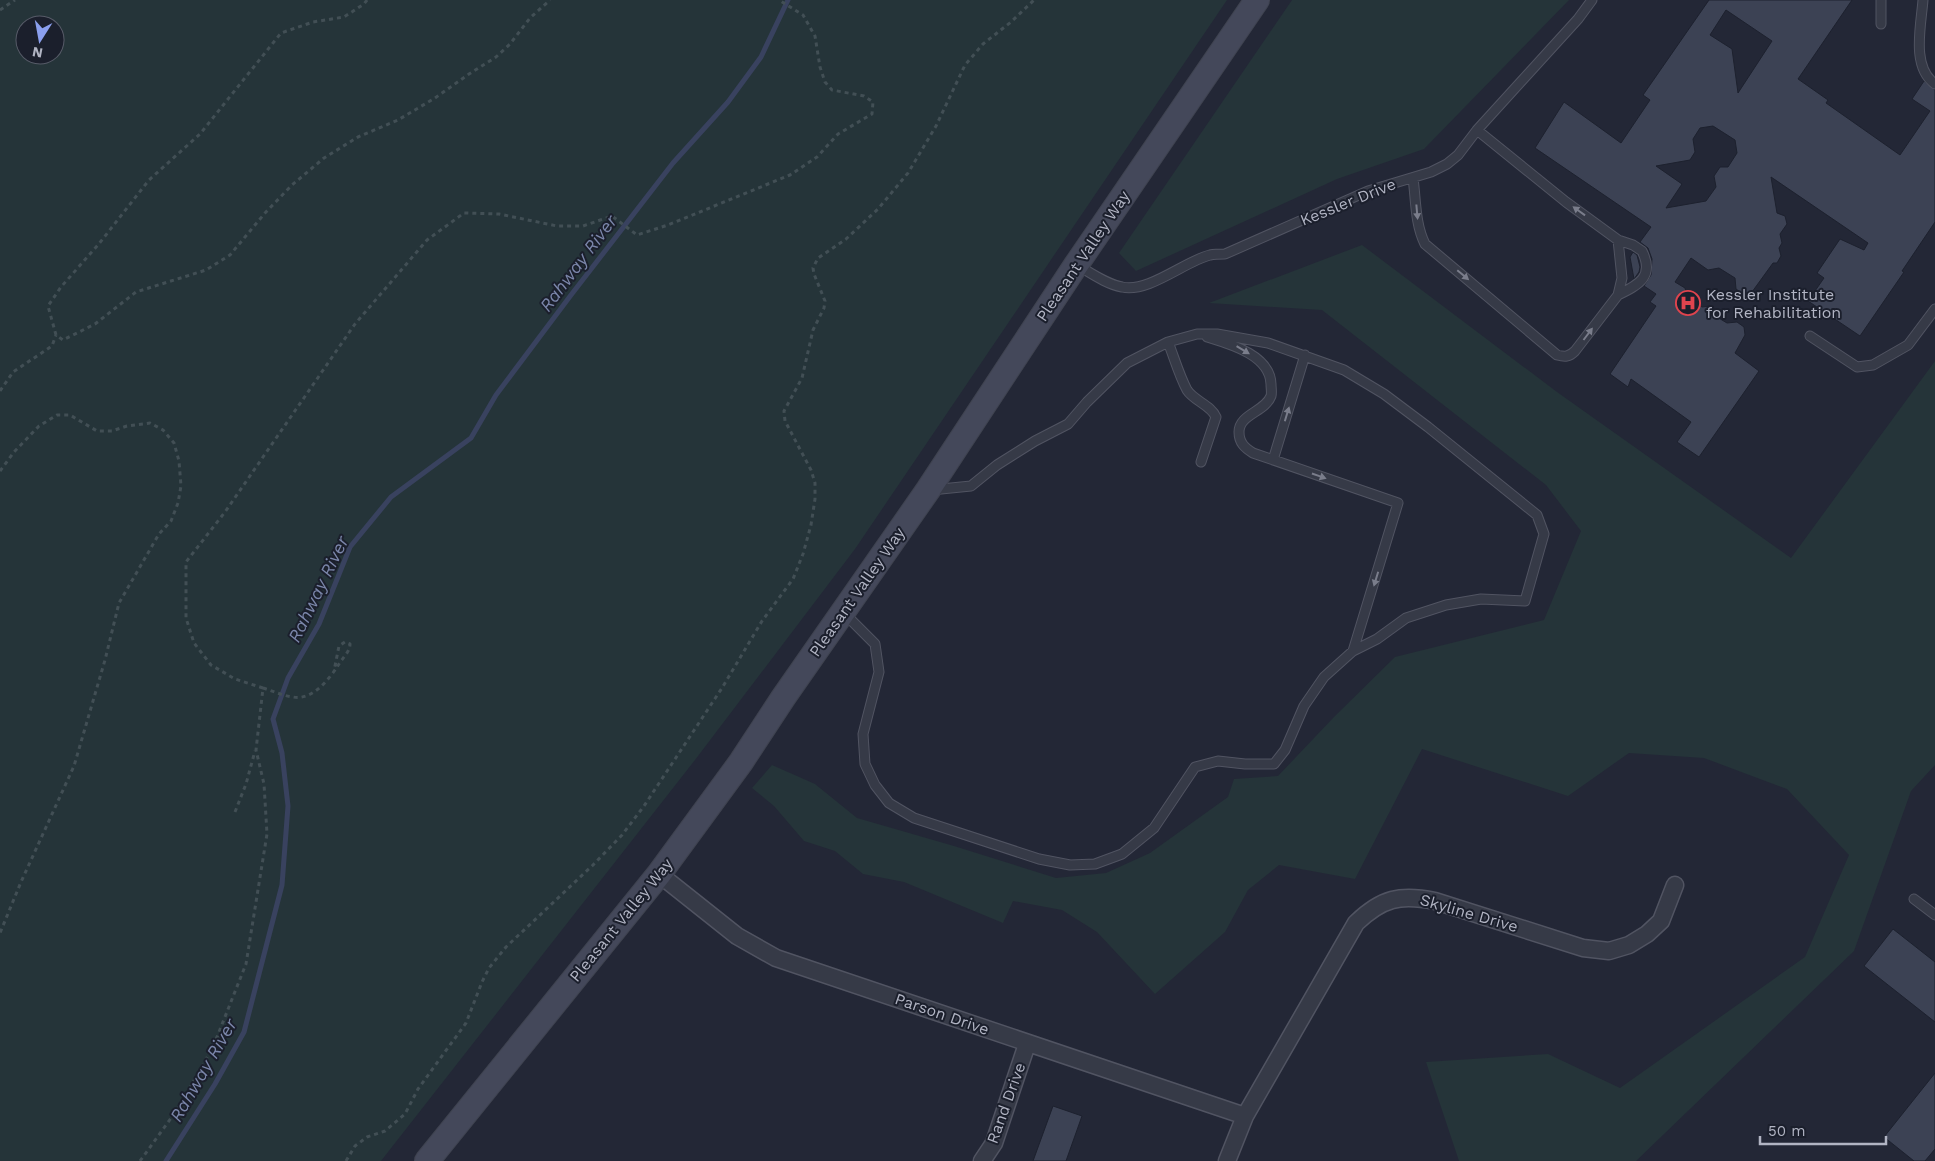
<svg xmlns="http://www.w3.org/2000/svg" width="1935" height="1161" font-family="'Work Sans',sans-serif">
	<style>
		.green { fill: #253439; fill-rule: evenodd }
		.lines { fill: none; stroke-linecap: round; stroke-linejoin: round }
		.stream { stroke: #39425f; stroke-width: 5 }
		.building { fill: #3c4254; stroke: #1d212e; fill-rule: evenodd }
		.service-casing { stroke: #515462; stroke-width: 11 }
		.minor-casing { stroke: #515462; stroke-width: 19 }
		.secondary-casing { stroke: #3f4350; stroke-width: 26 }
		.path { stroke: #424f55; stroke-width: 3; stroke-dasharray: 4 4; stroke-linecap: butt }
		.service { stroke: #363a47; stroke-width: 9 }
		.minor { stroke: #363a47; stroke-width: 16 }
		.secondary { stroke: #44485a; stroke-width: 24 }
		.oneway { fill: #7a7d8b }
		.labels { text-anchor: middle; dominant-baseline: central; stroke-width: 4; stroke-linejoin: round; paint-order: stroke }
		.street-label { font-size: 16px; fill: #b1b4c3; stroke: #1b1f2c }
		.poi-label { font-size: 16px; fill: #b1b4c3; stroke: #1b1f2c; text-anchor: start }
		.water-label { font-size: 18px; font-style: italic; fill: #7b86aa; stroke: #1b1f2c }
	</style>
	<rect width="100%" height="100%" fill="#232736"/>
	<!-- green -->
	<path class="green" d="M 0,0 L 1227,0 L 855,549 L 695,760 L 381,1161 L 0,1161 ZM 25,25 L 55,25 L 55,55 L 25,55 Z
		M 1292,0 L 1569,0 L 1424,149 L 1337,179 L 1136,271 L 1119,253 Z
		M 1362,245 L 1557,392 L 1791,558 L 1935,361 L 1935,765 L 1911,791 L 1854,951 L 1636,1161 L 1459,1161 L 1426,1062 L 1548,1054 L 1620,1088 L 1805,957 L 1849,855 L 1787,789 L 1704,758 L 1629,753 L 1568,796 L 1422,749 L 1355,879 L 1279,865 L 1248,890 L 1225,932 L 1155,994 L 1097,932 L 1062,910 L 1013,901 L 1003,923 L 904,882 L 863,874 L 835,851 L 804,841 L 774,806 L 752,788 L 772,765 L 815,784 L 857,818 L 954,846 L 1056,878 L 1106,873 L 1150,853 L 1228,797 L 1234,779 L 1278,776 L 1334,717 L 1395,657 L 1544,620 L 1581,531 L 1546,485 L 1322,310 L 1209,303 Z"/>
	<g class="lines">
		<!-- stream -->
		<path class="stream" d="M 166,1161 L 215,1084 L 244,1032 L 282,885 L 288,806 L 282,753 L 273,719 L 288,678 L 319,624 L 350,547 L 391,497 L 471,438 L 496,395 L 571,295 L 673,163 L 728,102 L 761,57 L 788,0"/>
	</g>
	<!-- building -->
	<path class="building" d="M 1709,0 L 1852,0 L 1798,79 L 1828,100 L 1826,103 L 1900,155 L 1930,111 L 1912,99 L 1924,81 L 1935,90 L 1935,222 L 1902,271 L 1904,272 L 1860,336 L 1808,301 L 1824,278 L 1817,273 L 1840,239 L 1864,250 L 1868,243 L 1771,177 L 1777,213 L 1785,216 L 1787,224 L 1780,234 L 1782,243 L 1779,248 L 1781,256 L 1777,263 L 1773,263 L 1752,292 L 1743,294 L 1736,289 L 1735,278 L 1719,268 L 1708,270 L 1691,258 L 1675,282 L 1685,288 L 1687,296 L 1702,307 L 1710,306 L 1716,310 L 1717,317 L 1727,323 L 1737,322 L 1744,327 L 1745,335 L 1735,353 L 1759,371 L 1699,457 L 1677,442 L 1691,422 L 1631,379 L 1628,387 L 1610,374 L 1656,306 L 1650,302 L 1656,294 L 1644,286 L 1651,275 L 1652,259 L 1648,248 L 1640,242 L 1651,227 L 1535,148 L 1564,102 L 1621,143 L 1650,100 L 1643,95 ZM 1726,10 L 1772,41 L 1738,93 L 1732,49 L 1710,35 ZM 1713,126 L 1735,140 L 1737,153 L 1728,167 L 1720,167 L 1714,176 L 1716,187 L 1706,201 L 1666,208 L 1682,184 L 1656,166 L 1690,160 L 1695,152 L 1693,139 L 1700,128 Z
		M 1633,252 L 1637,255 L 1640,267 L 1639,272 L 1634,279 L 1630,257 Z
		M 1893,929 L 1935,962 L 1935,1022 L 1864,966 Z
		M 1935,1073 L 1935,1149 L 1925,1161 L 1914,1161 L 1884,1137 Z
		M 1053,1106 L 1082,1116 L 1066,1161 L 1033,1161 Z"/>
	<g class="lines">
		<defs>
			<path id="service" d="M 1923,0 C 1921,26 1911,67 1935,84
				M 1881,24 L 1881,0
				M 1477,130 L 1566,202 L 1618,240 L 1633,245 L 1642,251 C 1655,277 1638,285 1618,295
				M 1413,178 C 1416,200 1415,224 1425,244 L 1557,355 C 1565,357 1569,357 1575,351 L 1618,295 L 1622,278 L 1618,240
				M 1077,265 C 1091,273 1106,284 1122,287 C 1149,293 1185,261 1210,255 C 1215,254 1221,254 1225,254 L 1368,191 L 1431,172 L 1447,164 L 1458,155 L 1477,130 L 1578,19 L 1592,0
				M 1810,336 L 1857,367 L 1873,365 L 1908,345 L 1935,309
				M 1207,337 C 1230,344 1270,355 1271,384 C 1271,388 1272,393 1271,396 C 1265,412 1239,414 1239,432 C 1239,443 1245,448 1253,453 L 1398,503 L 1353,651
				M 1168,342 C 1174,357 1179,375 1187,390 C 1194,401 1211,405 1216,417 L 1201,462
				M 1273,460 L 1305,355
				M 844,613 L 875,644 L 879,672 L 863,734 L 865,764 L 875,785 L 889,803 L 914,818 L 1039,859 L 1070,865 L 1095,864 L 1122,854 L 1154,828 L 1195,767 L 1218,761 L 1245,764 L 1274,764 L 1285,750 L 1304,706 L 1324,677 L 1353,651 L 1377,639 L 1406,618 L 1446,605 L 1481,599 L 1525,601 L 1544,534 L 1537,515 L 1428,427 L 1384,394 L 1344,370 L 1268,343 L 1217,334 L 1197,334 L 1168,342 L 1127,363 L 1087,402 L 1068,424 L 1035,441 L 997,465 L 971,486 L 931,490
				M 1914,899 L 1935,915"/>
			<path id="minor" d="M 659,874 L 737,936 L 776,958 L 1245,1116
				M 982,1161 L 994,1143 L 1027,1044
				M 1227,1161 L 1245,1116 L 1356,923 C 1382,898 1400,894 1435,901 L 1583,948 L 1609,951 L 1629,945 L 1647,934 L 1661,921 L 1675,885"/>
			<path id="secondary" d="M 427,1161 L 659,874 L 741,762 L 783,698 L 928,490 L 1076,265 L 1257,0"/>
		</defs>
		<!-- service casing -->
		<use href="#service" class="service-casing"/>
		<!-- minor casing -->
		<use href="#minor" class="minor-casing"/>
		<!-- secondary casing -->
		<use href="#secondary" class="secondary-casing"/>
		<!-- path -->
		<path class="path" d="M 367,0 L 364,4 L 344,17 L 313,22 L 281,33 L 200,134 L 149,180 L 98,245 L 61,287 L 48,306 L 56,335 L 63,340 L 95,324 L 136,292 L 206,270 L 230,255 L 265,213 L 292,185 L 324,158 L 358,137 L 398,120 L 435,98 L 469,74 L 496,57 L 510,44 L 530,18 L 550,0
			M 0,10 L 15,0
			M 0,391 L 13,372 L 52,346 L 56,335
			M 0,471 L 14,452 L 39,426 L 57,415 L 70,415 L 97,431 L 112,431 L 127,426 L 150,423 L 163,430 L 174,443 L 179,461 L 181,486 L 178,503 L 171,521 L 159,534 L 119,603 L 105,660 L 74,766 L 21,882 L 0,933
			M 263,688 C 273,691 283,696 293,697 C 313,701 330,678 339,664 C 343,657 350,652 350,644 L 345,642 L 339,646 L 334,671
			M 235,812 L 246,784 L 255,751
			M 140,1161 L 179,1107 L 213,1047 L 246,964 L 267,834 L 264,784 L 256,750 L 263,688 L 235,679 L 211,665 L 194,643 L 186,618 L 186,562 L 225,512 L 355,324 L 427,240 L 464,213 L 499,214 L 557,226 L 583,226 L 612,216 L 637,235 L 668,225 L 790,175 L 817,157 L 838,134 L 872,114 L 873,102 L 864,96 L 832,90 L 825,82 L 820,67 L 815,36 L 803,15 L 779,0
			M 346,1161 L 355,1146 L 367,1137 L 385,1131 L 405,1114 L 418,1089 L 466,1023 L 482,982 L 489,968 L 506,947 L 593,865 L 622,835 L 644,806 L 722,688 L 762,621 L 793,579 L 803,554 L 811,525 L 815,499 L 815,483 L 811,470 L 785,421 L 784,411 L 802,378 L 813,330 L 824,308 L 825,301 L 814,274 L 813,268 L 818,258 L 846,239 L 878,209 L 908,173 L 936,126 L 965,65 L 983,44 L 1011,22 L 1034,0"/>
		<!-- service -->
		<use href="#service" class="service"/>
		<!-- minor -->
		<use href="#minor" class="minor"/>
		<!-- secondary -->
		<use href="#secondary" class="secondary"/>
	</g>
	<!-- one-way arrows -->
	<defs><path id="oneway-solid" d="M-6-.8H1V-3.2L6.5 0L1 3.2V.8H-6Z" transform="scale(1.25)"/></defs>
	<g class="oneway">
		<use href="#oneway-solid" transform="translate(1579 211) rotate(-144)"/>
		<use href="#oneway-solid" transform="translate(1417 212) rotate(85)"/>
		<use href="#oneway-solid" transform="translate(1463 275) rotate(40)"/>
		<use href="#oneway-solid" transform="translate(1588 334) rotate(-53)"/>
		<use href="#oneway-solid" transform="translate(1243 350) rotate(31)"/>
		<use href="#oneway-solid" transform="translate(1287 414) rotate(-73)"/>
		<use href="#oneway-solid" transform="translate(1319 476) rotate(19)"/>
		<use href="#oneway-solid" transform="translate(1376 579) rotate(107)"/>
	</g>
	<!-- icons -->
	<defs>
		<symbol id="hospital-ring" viewBox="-11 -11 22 22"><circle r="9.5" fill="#1b1f2c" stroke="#e0444e" stroke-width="1.5"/><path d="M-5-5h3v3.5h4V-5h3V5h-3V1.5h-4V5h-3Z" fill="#e0444e"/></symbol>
	</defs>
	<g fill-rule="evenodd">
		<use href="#hospital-ring" x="1674" y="289" width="28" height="28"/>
	</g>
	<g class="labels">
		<!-- street labels -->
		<g class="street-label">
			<text transform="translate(1348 202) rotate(-22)">Kessler Drive</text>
			<text transform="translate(1083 256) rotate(-56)">Pleasant Valley Way</text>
			<text transform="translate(857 592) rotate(-55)">Pleasant Valley Way</text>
			<text transform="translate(1469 913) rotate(16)">Skyline Drive</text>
			<text transform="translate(621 920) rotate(-51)">Pleasant Valley Way</text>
			<text transform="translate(942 1014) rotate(19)">Parson Drive</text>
			<text transform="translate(1006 1103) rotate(-70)">Rand Drive</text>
		</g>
		<!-- poi labels -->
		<g class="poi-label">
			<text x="1706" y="294">Kessler Institute<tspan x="1706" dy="18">for Rehabilitation</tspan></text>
		</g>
		<!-- water labels -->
		<g class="water-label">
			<text transform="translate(578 263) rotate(-53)">Rahway River</text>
			<text transform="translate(318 589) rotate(-64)">Rahway River</text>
			<text transform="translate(203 1070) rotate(-60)">Rahway River</text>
		</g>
	</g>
	<!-- north arrow -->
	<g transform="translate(40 40) rotate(191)"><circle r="24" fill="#1b1f2c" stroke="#575b68"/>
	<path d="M0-4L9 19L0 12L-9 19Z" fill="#8b9fee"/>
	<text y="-8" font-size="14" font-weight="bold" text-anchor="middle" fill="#b1b4c3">N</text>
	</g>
	<!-- scale -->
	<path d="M1760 1136v8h126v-8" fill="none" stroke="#b1b4c3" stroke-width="2.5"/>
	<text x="1768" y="1136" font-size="15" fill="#b1b4c3" stroke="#1b1f2c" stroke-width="4" paint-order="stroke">50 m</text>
</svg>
